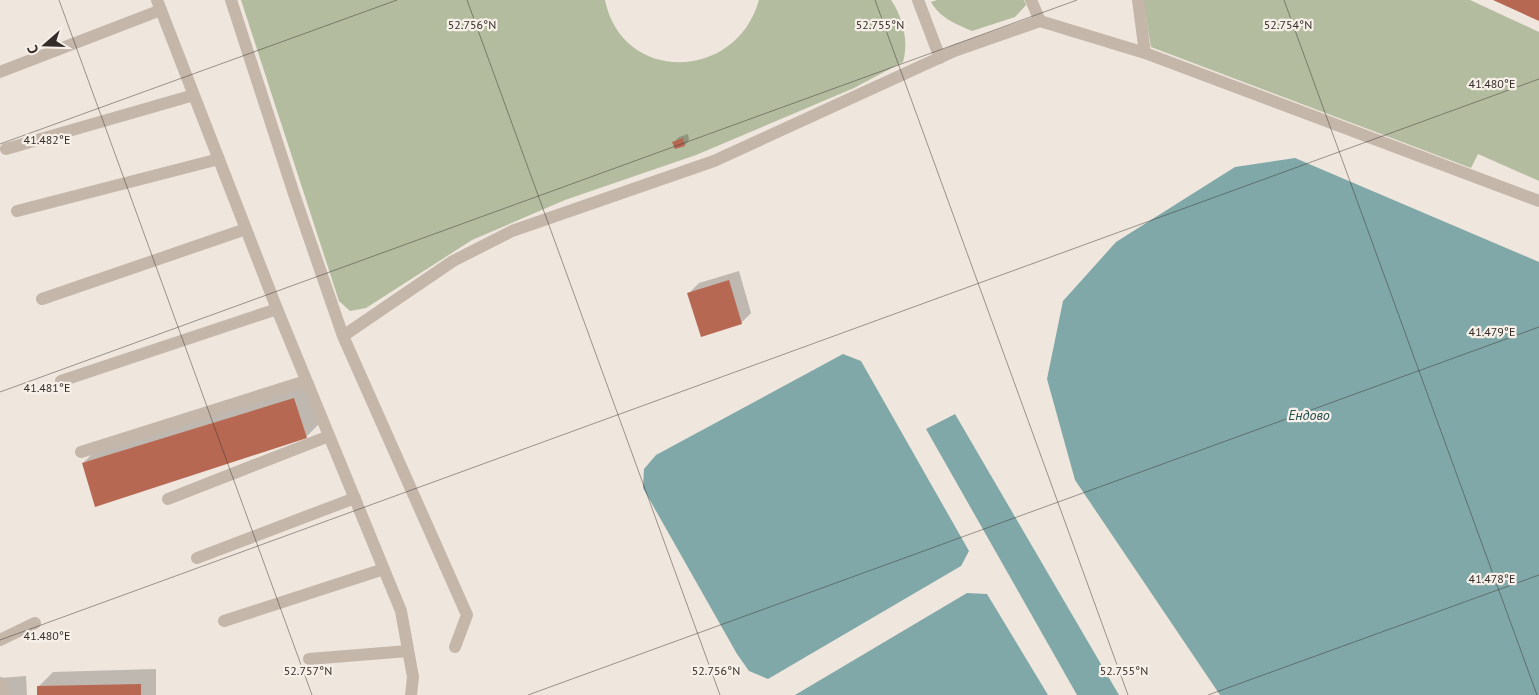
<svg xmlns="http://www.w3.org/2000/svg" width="1539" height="695" font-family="'PT Sans',sans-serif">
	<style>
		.green { fill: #b3bc9f }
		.water { fill: #80a8a8 }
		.shadow { fill: #0003 }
		.building { fill: #b76853 }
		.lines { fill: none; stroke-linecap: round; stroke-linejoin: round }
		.service { stroke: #c5b6aa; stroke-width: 12 }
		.ticks { fill: none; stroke: #342c29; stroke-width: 1; stroke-opacity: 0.45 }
		.labels { text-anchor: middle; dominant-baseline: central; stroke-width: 4.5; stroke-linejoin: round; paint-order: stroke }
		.water-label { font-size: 14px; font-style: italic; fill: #244f50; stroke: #f7f0e9 }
		.ticks-label { font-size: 12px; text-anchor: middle; fill: #342c29; stroke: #f7f0e9; stroke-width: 4.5; stroke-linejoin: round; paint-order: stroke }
	</style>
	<rect width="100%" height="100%" fill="#efe6dd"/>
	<!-- green -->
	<path class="green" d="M 241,0 L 605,0 C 622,84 736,82 759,0 L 891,0 C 903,17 909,42 903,62 L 854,88 L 696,155 L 565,200 L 472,240 L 366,308 L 350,311 L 339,301 Z
		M 937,0 L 1024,0 L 1026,5 L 1015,17 L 972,31 C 956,24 940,18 931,2 Z
		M 1143,0 L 1470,0 L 1539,32 L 1539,181 L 1478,154 L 1471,168 L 1151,47 Z"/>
	<!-- water -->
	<path class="water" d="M 1295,158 L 1539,262 L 1539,695 L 1220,695 L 1075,480 L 1047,379 L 1063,301 L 1116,242 L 1235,167 Z
		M 843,354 L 861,361 L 969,551 L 961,566 L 768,679 L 749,671 L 737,654 L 643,488 L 644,469 L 656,455 Z
		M 955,414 L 1119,695 L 1077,695 L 926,429 Z
		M 967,593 L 987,594 L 1048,695 L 795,695 Z"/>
	<!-- shadow -->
	<path class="shadow" d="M 688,134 L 689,140 L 685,145 L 674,142 L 679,137 Z
		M 739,271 L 751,313 L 741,323 L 689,293 L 699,283 Z
		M 313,380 L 325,418 L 306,437 L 83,463 L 102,444 Z
		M 156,669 L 156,695 L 39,695 L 38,687 L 53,672 Z
		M 26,676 L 27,695 L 0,695 L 0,678 Z"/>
	<!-- building -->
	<path class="building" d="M 1493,0 L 1539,0 L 1539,21 Z
		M 683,138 L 685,146 L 675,149 L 672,142 Z
		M 729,280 L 742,324 L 701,337 L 687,293 Z
		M 294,398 L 307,438 L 95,507 L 82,463 Z
		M 141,684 L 141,695 L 37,695 L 37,686 Z"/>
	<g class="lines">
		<!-- service -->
		<path class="service" d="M 157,0 L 277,309 L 401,611 L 413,677 L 411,695
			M 231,0 L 294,194 L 343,336 L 467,615 L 455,647
			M 918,0 L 940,58
			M 1031,0 L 1040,21 L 1145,53
			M 1138,0 L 1145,53 L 1539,201
			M 0,72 L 161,10
			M 6,149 L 194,95
			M 17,211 L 219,159
			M 42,299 L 246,229
			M 343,336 L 453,261 L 512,231 L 714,161 L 954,51 L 1040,21
			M 61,381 L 277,309
			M 81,452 L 306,381
			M 168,499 L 329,436
			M 197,558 L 355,498
			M 224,621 L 384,569
			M 0,640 L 35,623
			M 309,659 L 408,651
			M 0,683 L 5,695"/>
	</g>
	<!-- ticks -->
	<path class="ticks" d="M 59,0 L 312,695M 467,0 L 720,695M 875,0 L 1128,695M 1284,0 L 1537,695M 0,144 L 397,0M 0,392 L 1077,0M 0,640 L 1539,79M 528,695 L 1539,327M 1208,695 L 1539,575"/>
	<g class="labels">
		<!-- water labels -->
		<g class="water-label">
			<text x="1309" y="415">Ендово</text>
		</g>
	</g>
	<g class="ticks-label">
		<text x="472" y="29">52.756°N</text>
		<text x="880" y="29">52.755°N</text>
		<text x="1288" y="29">52.754°N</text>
		<text x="1492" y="88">41.480°E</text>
		<text x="47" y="144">41.482°E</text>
		<text x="1492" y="336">41.479°E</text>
		<text x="47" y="392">41.481°E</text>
		<text x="1492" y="583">41.478°E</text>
		<text x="47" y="640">41.480°E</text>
		<text x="308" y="675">52.757°N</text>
		<text x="716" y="675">52.756°N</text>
		<text x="1124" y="675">52.755°N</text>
	</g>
	<!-- north arrow -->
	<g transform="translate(45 45) rotate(250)" stroke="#f7f0e9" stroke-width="4" paint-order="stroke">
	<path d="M0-4L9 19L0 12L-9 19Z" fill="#342c29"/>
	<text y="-8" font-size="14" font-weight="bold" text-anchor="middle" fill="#342c29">С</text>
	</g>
</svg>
